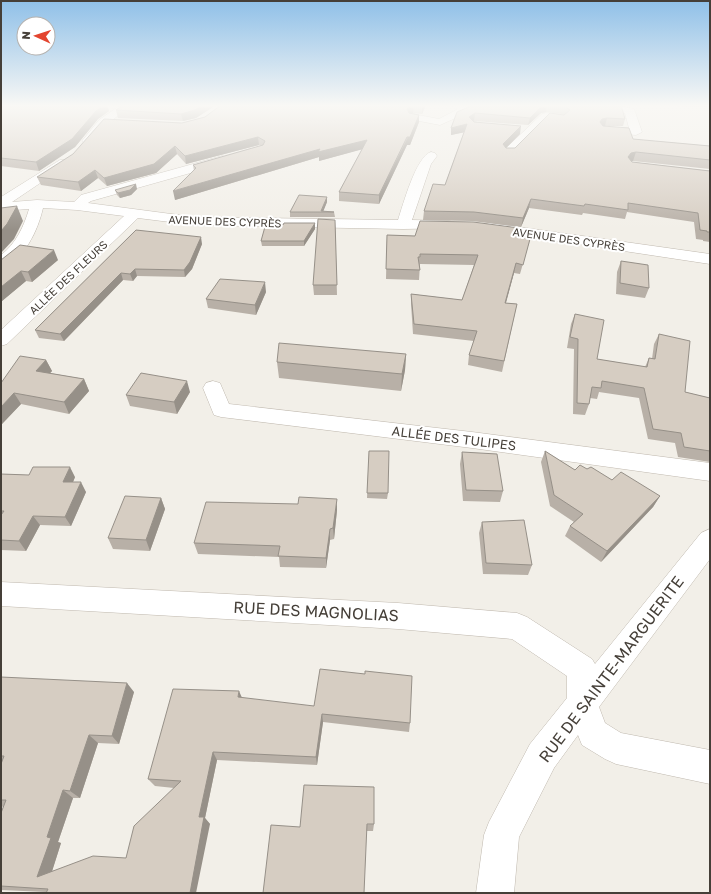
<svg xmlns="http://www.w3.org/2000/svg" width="711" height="894" font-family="'Golos Text',sans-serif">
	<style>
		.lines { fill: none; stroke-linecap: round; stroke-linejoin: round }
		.minor-casing { stroke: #c0b9af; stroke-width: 1 }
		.minor { fill: #fff; fill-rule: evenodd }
		.wall { fill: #b8b0a7; fill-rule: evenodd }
		.shaded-wall { fill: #969088 }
		.building { fill: #d6cdc2; stroke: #969088 }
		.labels { text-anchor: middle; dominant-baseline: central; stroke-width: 4; stroke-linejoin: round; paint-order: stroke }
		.far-street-label { font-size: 11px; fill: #453f38; stroke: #fff }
		.street-label { font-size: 13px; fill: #453f38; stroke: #fff }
		.near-street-label { font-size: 16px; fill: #453f38; stroke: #fff }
	</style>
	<rect width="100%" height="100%" fill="#f2efe8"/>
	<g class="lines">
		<defs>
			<path id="minor" d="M 121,105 L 132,105 L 107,124 L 92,143 L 84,143 L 82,141 L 99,120 Z
				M 451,105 L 464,105 L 472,109 L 471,111 L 440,125 L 409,119 L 408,117 L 413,114 L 439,119 L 458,109 Z
				M 589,105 L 615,105 L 634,109 L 642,132 L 636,135 L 601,132 L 599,130 L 601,128 L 605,127 L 629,128 L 625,113 C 613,110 601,111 589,108 Z
				M 546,113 L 562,115 L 567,118 L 562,121 L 548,119 L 513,155 L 505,155 L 503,152 L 505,149 L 542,114 Z
				M 431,152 L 435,153 L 437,156 L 431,164 L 412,220 L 449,221 L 454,222 L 456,225 L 454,228 L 403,229 L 194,225 L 138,218 L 7,344 L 1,346 L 1,330 L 124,216 L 77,210 L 43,208 C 38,230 24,261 1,267 L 1,255 C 16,244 24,226 29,209 L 1,211 L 1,197 L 60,160 L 68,160 L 70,163 L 12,202 L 37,200 L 74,202 L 81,195 L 222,156 L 226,157 L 228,160 L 226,163 L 91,201 L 88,203 L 194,217 L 398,220 C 403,205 416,156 431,152 Z
				M 490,223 L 710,254 L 710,264 L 485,230 L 483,227 L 485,224 Z
				M 213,381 L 220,383 L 229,404 L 472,432 L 710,463 L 710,481 L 472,448 L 221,417 L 214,415 L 203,388 L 206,383 Z
				M 710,529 L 710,559 L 599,707 L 605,723 L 621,733 L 710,750 L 710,784 L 616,764 L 605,759 L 582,745 L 578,735 L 554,768 L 519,837 L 514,893 L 476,893 L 484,835 L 489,822 L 530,744 L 567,698 L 567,676 L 512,639 L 398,629 L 1,606 L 1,582 L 398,603 L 517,613 L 527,617 L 592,659 L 595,664 L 701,533 Z"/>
		</defs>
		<!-- minor casing -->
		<use href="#minor" class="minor-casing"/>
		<!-- minor -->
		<use href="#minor" class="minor"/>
	</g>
	<!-- wall -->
	<path class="wall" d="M 1,105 L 109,111 L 98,119 L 75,147 L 39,171 L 1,166 Z
		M 124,105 L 216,105 L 196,118 L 183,121 L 118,118 L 116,110 Z
		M 221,105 L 426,105 L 422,114 L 413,113 L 412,113 L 419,115 L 419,122 L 410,145 L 407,145 L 379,204 L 339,201 L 339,192 L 362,149 L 319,161 L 319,157 L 175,200 L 194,171 L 193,165 L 261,146 L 259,145 L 186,164 L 177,154 L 156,173 L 107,186 L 98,178 L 81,191 L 41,185 L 37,177 L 182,123 L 205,117 Z
		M 464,105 L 617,105 L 625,119 L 623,126 L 604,126 L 633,139 L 710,146 L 710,169 L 633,161 L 631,161 L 632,162 L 710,171 L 710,242 L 703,241 L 703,240 L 696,239 L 694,222 L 627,212 L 625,219 L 583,213 L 582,215 L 529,208 L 521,227 L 472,221 L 423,220 L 424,211 L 445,185 L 464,132 L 451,135 L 451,128 L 469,106 ZM 546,112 L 562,114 L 564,115 L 515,148 L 506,148 L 520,134 L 474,121 L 528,125 L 541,113 Z
		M 641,105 L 710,105 L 710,107 Z
		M 137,189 L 131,195 L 120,198 L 117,195 L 115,190 Z
		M 327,197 L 327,202 L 323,211 L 334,212 L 335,217 L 290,217 L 290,212 Z
		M 335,220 L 337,295 L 314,295 L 313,285 Z
		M 283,225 L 315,229 L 304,246 L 262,246 L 261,241 Z
		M 519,228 L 518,237 L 530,239 L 520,274 L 514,273 L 506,303 L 517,304 L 502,372 L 468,365 L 469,355 L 474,341 L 413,334 L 411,304 L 411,294 L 462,300 L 474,265 L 420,264 L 419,280 L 386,279 L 387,235 L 415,236 Z
		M 136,230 L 202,244 L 192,269 L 185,277 L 137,276 L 133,281 L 123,280 L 64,341 L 39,338 L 35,330 Z
		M 1,260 L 58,260 L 32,282 L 26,281 L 2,301 L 1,301 Z
		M 621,261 L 649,288 L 645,298 L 616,294 L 617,272 Z
		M 266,292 L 256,315 L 208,308 L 206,299 Z
		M 575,314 L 597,359 L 645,367 L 649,358 L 652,359 L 654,344 L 659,334 L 685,392 L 710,398 L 710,462 L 678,457 L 675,443 L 648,439 L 639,398 L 599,392 L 597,399 L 590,398 L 589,404 L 585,415 L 573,414 L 574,349 L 567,348 L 571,324 Z
		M 406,354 L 405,370 L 401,391 L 279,378 L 277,362 Z
		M 46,360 L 52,371 L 50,373 L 84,379 L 89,391 L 69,414 L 21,404 L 2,424 L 1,424 L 1,383 Z
		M 190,392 L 177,414 L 130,406 L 126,395 Z
		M 369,451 L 388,493 L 387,499 L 367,498 Z
		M 545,451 L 575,470 L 587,469 L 612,480 L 660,496 L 653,507 L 601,562 L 565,536 L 570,526 L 574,522 L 550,506 L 541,462 Z
		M 462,452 L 503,491 L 500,502 L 463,501 L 460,464 Z
		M 1,474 L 75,477 L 73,482 L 86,492 L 71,526 L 40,525 L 26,551 L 1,550 Z
		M 161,498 L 165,509 L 150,551 L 113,549 L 108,538 Z
		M 337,510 L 334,539 L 330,540 L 326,568 L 280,567 L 279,557 L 198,554 L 194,543 Z
		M 482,522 L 532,565 L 528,575 L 483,574 L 479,533 Z
		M 1,677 L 134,692 L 119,744 L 98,743 L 80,798 L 73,798 L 58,842 L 61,843 L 52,871 L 126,858 L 174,788 L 155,786 L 148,779 L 242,698 L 410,723 L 409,732 L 323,722 L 317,765 L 217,760 L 205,818 L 210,824 L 46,892 L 1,890 L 1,813 L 3,807 L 1,806 Z
		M 374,824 L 373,831 L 367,831 L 300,827 Z"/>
	<!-- shaded-wall -->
	<path class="shaded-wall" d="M 105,105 L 107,105 L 109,111 L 98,119 L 75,147 L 39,171 L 36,162 L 96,111 Z
		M 203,105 L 216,105 L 196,118 L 183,121 L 181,114 Z
		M 414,105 L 413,113 L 407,117 L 407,109 Z
		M 423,105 L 426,105 L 422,114 L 422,107 Z
		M 543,105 L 547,105 L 546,112 L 541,113 L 528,125 L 530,118 Z
		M 475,113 L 474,121 L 468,124 L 469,117 Z
		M 419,115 L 419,122 L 410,145 L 407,145 L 379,204 L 379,195 Z
		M 607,118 L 605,126 L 600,127 L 600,122 L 602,119 Z
		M 467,124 L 466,132 L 451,135 L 451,128 Z
		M 521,126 L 520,134 L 502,152 L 503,144 Z
		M 258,137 L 259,145 L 186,164 L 185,156 Z
		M 367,140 L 367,148 L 319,161 L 319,157 L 175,200 L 173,191 L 320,149 Z
		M 175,146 L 177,154 L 156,173 L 107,186 L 104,178 Z
		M 636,152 L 633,161 L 629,162 L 628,157 L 631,153 Z
		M 95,170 L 98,178 L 81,191 L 78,182 Z
		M 136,184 L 137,189 L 131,195 L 120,198 L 118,193 Z
		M 327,197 L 327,202 L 323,212 L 321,212 Z
		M 531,199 L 529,208 L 521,227 L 523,218 Z
		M 17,206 L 23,221 L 14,239 L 1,253 L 1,231 Z
		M 315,223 L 315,229 L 304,246 L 304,241 Z
		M 201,237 L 202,244 L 192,269 L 185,277 L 184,270 Z
		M 54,250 L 58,260 L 32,282 L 28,272 Z
		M 516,263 L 514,273 L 503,313 L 505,303 Z
		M 135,269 L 137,276 L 133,281 L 130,274 Z
		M 21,271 L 26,281 L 2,301 L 1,299 L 1,287 Z
		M 121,273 L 123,280 L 64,341 L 60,334 Z
		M 265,282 L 266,292 L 256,315 L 255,305 Z
		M 406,354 L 405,370 L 401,391 L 402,374 Z
		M 46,360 L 52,371 L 42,382 L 36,371 Z
		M 84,379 L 89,391 L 69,414 L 64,402 Z
		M 187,381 L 190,392 L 177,414 L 174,402 Z
		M 14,393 L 21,404 L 2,424 L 1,423 L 1,407 Z
		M 70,467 L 75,477 L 69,492 L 63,482 Z
		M 81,482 L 86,492 L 71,526 L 65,517 Z
		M 660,496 L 653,507 L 601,562 L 607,551 Z
		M 161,498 L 165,509 L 150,551 L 146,540 Z
		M 337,499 L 337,510 L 334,539 L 333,528 Z
		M 33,516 L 40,525 L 26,551 L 19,541 Z
		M 330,529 L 330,540 L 326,568 L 326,558 Z
		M 127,683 L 134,692 L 119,744 L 112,736 Z
		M 239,691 L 243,700 L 238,697 Z
		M 322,714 L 323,722 L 317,765 L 316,757 Z
		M 89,735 L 98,743 L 80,798 L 70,791 Z
		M 213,752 L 217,760 L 205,818 L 210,824 L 196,893 L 190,893 L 199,817 Z
		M 63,790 L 73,798 L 58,842 L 61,843 L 49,881 L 37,877 L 47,837 Z"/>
	<!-- building -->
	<path class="building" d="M 1,105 L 105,105 L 96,111 L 72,139 L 36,162 L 1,158 Z
		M 124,105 L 203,105 L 195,110 L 181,114 L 116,110 Z
		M 221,105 L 423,105 L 422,107 L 414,105 L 407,109 L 409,113 L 419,115 L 410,137 L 407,137 L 379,195 L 339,192 L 367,140 L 318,152 L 320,149 L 173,191 L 196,168 L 193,165 L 263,145 L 265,141 L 258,137 L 185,156 L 175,146 L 154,164 L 104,178 L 95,170 L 78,182 L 37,177 L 73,154 L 104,119 L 182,123 L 205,117 Z
		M 473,105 L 545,105 L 543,105 L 530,118 L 475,113 L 469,117 L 474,122 L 521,126 L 503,144 L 506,148 L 515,148 L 550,113 L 564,115 L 570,110 L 564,106 L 552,105 L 621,105 L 625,119 L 607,118 L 602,119 L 600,122 L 603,126 L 629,128 L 633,139 L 710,146 L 710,160 L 636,152 L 631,153 L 628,157 L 632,162 L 710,171 L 710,232 L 707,232 L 707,231 L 700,230 L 698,213 L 628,203 L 628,210 L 585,204 L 584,206 L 531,199 L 523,218 L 474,212 L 424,211 L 433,184 L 445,185 L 467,124 L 451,128 L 457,112 Z
		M 136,184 L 130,190 L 118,193 L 115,190 Z
		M 299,195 L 327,197 L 321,211 L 334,212 L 290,212 Z
		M 17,206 L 7,224 L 1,231 L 1,208 Z
		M 318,219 L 335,220 L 337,285 L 313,285 Z
		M 420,221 L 473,222 L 519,228 L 516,236 L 530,239 L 523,265 L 516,263 L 505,303 L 517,304 L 504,361 L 469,355 L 477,331 L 414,324 L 411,294 L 462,300 L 478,255 L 420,254 L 420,257 L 418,257 L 420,270 L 386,269 L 387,235 L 415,236 Z
		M 266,223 L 281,223 L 283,225 L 284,223 L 315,223 L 304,241 L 261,241 Z
		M 136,230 L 201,237 L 190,262 L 184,270 L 135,269 L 130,274 L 121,273 L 60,334 L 35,330 Z
		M 20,245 L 54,250 L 28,272 L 21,271 L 1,287 L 1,260 Z
		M 621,261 L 648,265 L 649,288 L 620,283 Z
		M 220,279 L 265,282 L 255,305 L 206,299 Z
		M 575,314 L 604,320 L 597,359 L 647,367 L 649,358 L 655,359 L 659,334 L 690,341 L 685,392 L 710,398 L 710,451 L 684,447 L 681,433 L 653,429 L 644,388 L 602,381 L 601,388 L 592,387 L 589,404 L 577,403 L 578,339 L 570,337 Z
		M 279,343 L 406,354 L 402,374 L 277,362 Z
		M 20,356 L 46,360 L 36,371 L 84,379 L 64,402 L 14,393 L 1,407 L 1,383 Z
		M 141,373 L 187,381 L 174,402 L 126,395 Z
		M 369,451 L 389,451 L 388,493 L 367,493 Z
		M 545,451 L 575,470 L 580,465 L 587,469 L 591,467 L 612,480 L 621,472 L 660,496 L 607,551 L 570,526 L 583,514 L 554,495 Z
		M 462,452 L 497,454 L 503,491 L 466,490 Z
		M 33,467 L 70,467 L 63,482 L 81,482 L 65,517 L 33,516 L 19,541 L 1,540 L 1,515 L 4,511 L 1,511 L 1,474 L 29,475 Z
		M 125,496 L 161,498 L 146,540 L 108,538 Z
		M 299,497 L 337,499 L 333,528 L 330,529 L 326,558 L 278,556 L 280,546 L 194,543 L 206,502 L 298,504 Z
		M 524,520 L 532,565 L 486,563 L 482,522 Z
		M 320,669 L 365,674 L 365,671 L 412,676 L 410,723 L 322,714 L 316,757 L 213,752 L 199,817 L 204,817 L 190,893 L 46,893 L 48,889 L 1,886 L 1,813 L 6,800 L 1,800 L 1,764 L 4,756 L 1,756 L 1,677 L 127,683 L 112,736 L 89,735 L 70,791 L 63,790 L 47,837 L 51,838 L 37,877 L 93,856 L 126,858 L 134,826 L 181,781 L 148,779 L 173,689 L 239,691 L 238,697 L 314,706 Z
		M 304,785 L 374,787 L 374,824 L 367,824 L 364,893 L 263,893 L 271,825 L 300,827 Z"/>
	<!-- sky -->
	<linearGradient id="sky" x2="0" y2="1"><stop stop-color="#8fc0e8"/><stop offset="0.46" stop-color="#f9f8f5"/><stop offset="1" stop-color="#f9f8f5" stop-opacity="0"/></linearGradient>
	<rect width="711" height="230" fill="url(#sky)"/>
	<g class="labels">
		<!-- far-street labels -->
		<g class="far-street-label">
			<text transform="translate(225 221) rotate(2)">AVENUE DES CYPRÈS</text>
			<text transform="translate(569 239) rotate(8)">AVENUE DES CYPRÈS</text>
			<text transform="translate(68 277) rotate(-43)">ALLÉE DES FLEURS</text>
		</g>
		<!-- street labels -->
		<g class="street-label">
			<text transform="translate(454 438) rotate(7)">ALLÉE DES TULIPES</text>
		</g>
		<!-- near-street labels -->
		<g class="near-street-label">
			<text transform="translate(316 611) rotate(3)">RUE DES MAGNOLIAS</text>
			<text transform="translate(611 669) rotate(-53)">RUE DE SAINTE-MARGUERITE</text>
		</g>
	</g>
	<!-- border -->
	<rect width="711" height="894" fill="none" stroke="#453f38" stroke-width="4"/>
	<!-- north arrow -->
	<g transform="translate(36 36) rotate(273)"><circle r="19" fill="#ffffff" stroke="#b5b2af"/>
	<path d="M0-3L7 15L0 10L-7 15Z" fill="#e3452f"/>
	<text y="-6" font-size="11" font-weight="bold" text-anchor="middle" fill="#453f38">N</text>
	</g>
</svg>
